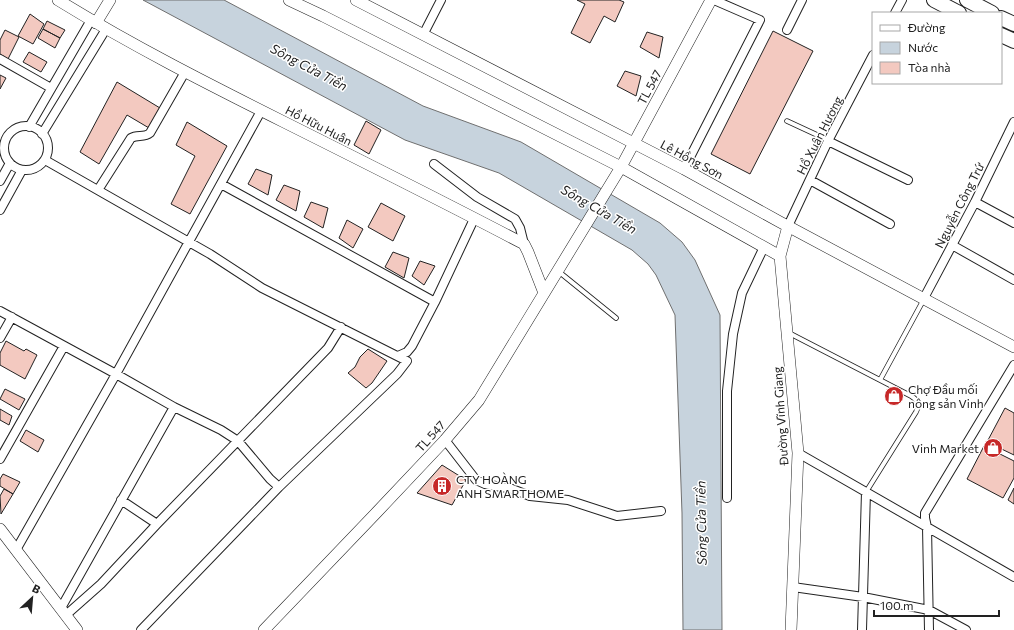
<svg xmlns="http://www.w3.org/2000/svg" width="1014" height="630" font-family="Commissioner,sans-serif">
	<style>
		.water { fill: #c7d3dd; stroke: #6f6f6f }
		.building { fill: #f3c9c0; stroke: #222 }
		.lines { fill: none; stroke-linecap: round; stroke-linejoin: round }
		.lane-casing { stroke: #222; stroke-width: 5.5 }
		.street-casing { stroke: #222; stroke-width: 10 }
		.secondary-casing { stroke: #222; stroke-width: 12 }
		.highway-casing { stroke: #222; stroke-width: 16 }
		.lane { stroke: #fff; stroke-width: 4 }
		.street { stroke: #fff; stroke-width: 8 }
		.secondary { stroke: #fff; stroke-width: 11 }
		.highway { stroke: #fff; stroke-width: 14 }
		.labels { text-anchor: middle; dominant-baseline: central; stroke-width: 3; stroke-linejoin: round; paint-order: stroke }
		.street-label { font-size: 12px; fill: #222; stroke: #fff }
		.poi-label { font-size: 12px; fill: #222; stroke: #fff; text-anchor: start }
		.water-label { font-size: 13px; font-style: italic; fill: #222; stroke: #fff }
	</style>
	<rect width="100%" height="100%" fill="#fff"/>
	<!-- water -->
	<path class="water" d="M 143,0 L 224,0 L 423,106 L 521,142 L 660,223 L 682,242 L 695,260 L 720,315 L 722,630 L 683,630 L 682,513 L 675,315 L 656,275 L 648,264 L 632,250 L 499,173 L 405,140 Z"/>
	<!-- building -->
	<path class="building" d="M 577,0 L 619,0 L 624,2 L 615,22 L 604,16 L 590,43 L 571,33 L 585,4 Z
		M 30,14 L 44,24 L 33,44 L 18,36 Z
		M 47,21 L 65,30 L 60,38 L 43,29 Z
		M 43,29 L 60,38 L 55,48 L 38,38 Z
		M 5,30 L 19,37 L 8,59 L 0,54 L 0,40 Z
		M 773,31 L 813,51 L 750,174 L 711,154 Z
		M 647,32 L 663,37 L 659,58 L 640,47 Z
		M 29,52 L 47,62 L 41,72 L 23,62 Z
		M 625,71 L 641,76 L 636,96 L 617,86 Z
		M 0,75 L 6,78 L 0,89 Z
		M 117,82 L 160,108 L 149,128 L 127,115 L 99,164 L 80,152 Z
		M 366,121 L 381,130 L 369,154 L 354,145 Z
		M 187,122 L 227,146 L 190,214 L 171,204 L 195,156 L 176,145 Z
		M 256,169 L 272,175 L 268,195 L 248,184 Z
		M 284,185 L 300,191 L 296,211 L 276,200 Z
		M 311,202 L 328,208 L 323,228 L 304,217 Z
		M 381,203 L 405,216 L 393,241 L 368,227 Z
		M 347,220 L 363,229 L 353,248 L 339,238 Z
		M 393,252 L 409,258 L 404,278 L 385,267 Z
		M 420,261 L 435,266 L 424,285 L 412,276 Z
		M 6,341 L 24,351 L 26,349 L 37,355 L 25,379 L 0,365 L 0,353 Z
		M 368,349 L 387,361 L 372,383 L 366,388 L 348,373 L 355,367 L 360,357 Z
		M 5,389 L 25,399 L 19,410 L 0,399 Z
		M 1005,408 L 1014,413 L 1014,455 L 987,442 Z
		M 0,409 L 12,416 L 9,425 L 0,420 Z
		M 26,430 L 44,440 L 38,452 L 20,441 Z
		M 984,446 L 1014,461 L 1014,478 L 1003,498 L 967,479 Z
		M 442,465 L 466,480 L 452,505 L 417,493 Z
		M 3,474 L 20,482 L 13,494 L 0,486 L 0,479 Z
		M 1014,488 L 1014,504 L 1008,500 Z
		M 4,489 L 13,494 L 1,514 L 0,496 Z"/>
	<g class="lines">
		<defs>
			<path id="lane" d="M 787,121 L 828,140
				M 558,271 L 616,318
				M 789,333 L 911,396 C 918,400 920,405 916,412 L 866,492
				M 880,380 L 924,299"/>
			<path id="street" d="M 895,13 L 902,0
				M 787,30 L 802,0
				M 423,35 L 441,0
				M 0,59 L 51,88
				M4 148a22 22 0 1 1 44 0a22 22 0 1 1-44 0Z
				M 29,127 L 91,20
				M 42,134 L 106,29
				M 828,141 L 908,180
				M 434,164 L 477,197 L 515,219 L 520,228 L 524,244
				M 684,169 L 760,20 L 714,0
				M 810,180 L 890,224
				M 0,181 L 10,163
				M 221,184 L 435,302
				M 98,190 L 131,138 C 137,134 144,138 150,133 L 185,72
				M 975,202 L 1014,223
				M 0,210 L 22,170
				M 788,226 L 828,141 L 873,55
				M 952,245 L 1014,280
				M 924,298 L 975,202 L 1014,122
				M 0,311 L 116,374 L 174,407 L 221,430 L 238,441 L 270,479 L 279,487 L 397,374 L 407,361 L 262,288 L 210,254 L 45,160
				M 0,338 L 12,317
				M 398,356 L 407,352 L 412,346 L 435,302 L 474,219
				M 445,440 L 476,480 L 485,484 L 512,489 L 530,496 L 568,500 L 617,516 L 661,511
				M 798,453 L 1014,577
				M 0,459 L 64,346
				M 727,498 L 727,391 L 733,334 L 742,293 L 764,247
				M 121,500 L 157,524
				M 16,550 L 116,374 L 261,111
				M 793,587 L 863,597 L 929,610 L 966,630
				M 61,608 L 174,407
				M 66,615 L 101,584 L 157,524 L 328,348 L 341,327
				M 141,630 L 279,487
				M 862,630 L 866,492
				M 929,630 L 927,527 L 925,518 L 925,513 L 1014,365"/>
			<path id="secondary" d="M 58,0 C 131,45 208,84 284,122 C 364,162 444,202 524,244 L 528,252 L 544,293
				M 289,0 L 323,16 L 621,167 L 780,256
				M 356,0 L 684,169 L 780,222 L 1014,347
				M 96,23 L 110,0
				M 788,226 L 780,256 L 798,453 L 791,630
				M 0,529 L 77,630
				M 264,630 L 377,512 L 445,440 L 479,400 L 621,167 L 711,0"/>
			<path id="highway" d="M 934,0 L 959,13
				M 967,0 L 992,13
				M 1001,18 L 1014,24
				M 1001,35 L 1014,41"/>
		</defs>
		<!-- lane casing -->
		<use href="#lane" class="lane-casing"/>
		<!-- street casing -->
		<use href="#street" class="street-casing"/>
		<!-- secondary casing -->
		<use href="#secondary" class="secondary-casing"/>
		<!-- highway casing -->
		<use href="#highway" class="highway-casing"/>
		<!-- lane -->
		<use href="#lane" class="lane"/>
		<!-- street -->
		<use href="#street" class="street"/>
		<!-- secondary -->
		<use href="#secondary" class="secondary"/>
		<!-- highway -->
		<use href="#highway" class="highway"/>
	</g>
	<!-- icons -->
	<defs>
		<symbol id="shop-disc" viewBox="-11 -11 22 22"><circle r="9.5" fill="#c62828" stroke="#fff"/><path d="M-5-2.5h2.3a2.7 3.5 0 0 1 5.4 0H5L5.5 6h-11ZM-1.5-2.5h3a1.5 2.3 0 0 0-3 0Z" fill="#fff"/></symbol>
		<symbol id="building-disc" viewBox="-11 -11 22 22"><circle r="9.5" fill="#c62828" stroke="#fff"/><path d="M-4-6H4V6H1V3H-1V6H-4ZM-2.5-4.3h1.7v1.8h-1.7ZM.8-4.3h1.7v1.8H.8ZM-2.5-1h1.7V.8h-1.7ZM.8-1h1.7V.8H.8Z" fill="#fff"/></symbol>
	</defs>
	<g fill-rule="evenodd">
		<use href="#shop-disc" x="883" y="385" width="22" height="22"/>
		<use href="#shop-disc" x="982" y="437" width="22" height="22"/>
		<use href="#building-disc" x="431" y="475" width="22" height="22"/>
	</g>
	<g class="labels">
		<!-- street labels -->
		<g class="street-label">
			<text transform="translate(649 87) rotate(-62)">TL 547</text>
			<text transform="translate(319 125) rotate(27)">Hồ Hữu Huân</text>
			<text transform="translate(819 135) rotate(-63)">Hồ Xuân Hương</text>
			<text transform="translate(692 159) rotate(28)">Lê Hồng Sơn</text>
			<text transform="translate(959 205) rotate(-63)">Nguyễn Công Trứ</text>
			<text transform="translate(780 416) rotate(-94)">Đường Vĩnh Giang</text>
			<text transform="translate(430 436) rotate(-48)">TL 547</text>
		</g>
		<!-- poi labels -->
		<g class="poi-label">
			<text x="908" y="389">Chợ Đầu mối<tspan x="908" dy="14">nông sản Vinh</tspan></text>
			<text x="979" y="448" text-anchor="end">Vinh Market</text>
			<text x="456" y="479">CTY HOÀNG<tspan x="456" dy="14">ANH SMARTHOME</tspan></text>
		</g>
		<!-- water labels -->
		<g class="water-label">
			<text transform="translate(309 67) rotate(28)">Sông Cửa Tiền</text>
			<text transform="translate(599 209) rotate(30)">Sông Cửa Tiền</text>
			<text transform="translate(701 523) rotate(-91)">Sông Cửa Tiền</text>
		</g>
	</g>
	<!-- legend -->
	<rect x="872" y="12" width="130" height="72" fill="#ffffff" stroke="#a7a7a7"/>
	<rect x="880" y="25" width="20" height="6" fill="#ffffff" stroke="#a7a7a7"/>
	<text x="908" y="32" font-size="12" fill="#222222">Đường</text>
	<rect x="880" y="42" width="20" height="12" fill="#c7d3dd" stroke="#a7a7a7"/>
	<text x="908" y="52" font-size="12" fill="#222222">Nước</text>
	<rect x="880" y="62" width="20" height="12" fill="#f3c9c0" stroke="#a7a7a7"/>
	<text x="908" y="72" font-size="12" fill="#222222">Tòa nhà</text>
	<!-- north arrow -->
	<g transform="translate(32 598) rotate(26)" stroke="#ffffff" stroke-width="3" paint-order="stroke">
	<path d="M0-3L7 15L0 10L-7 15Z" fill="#222222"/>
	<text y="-6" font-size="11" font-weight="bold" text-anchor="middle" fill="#222222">B</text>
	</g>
	<!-- scale -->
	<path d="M874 610v6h125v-6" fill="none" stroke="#222222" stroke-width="2"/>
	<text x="880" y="610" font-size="12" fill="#222222" stroke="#ffffff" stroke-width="3" paint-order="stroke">100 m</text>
</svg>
